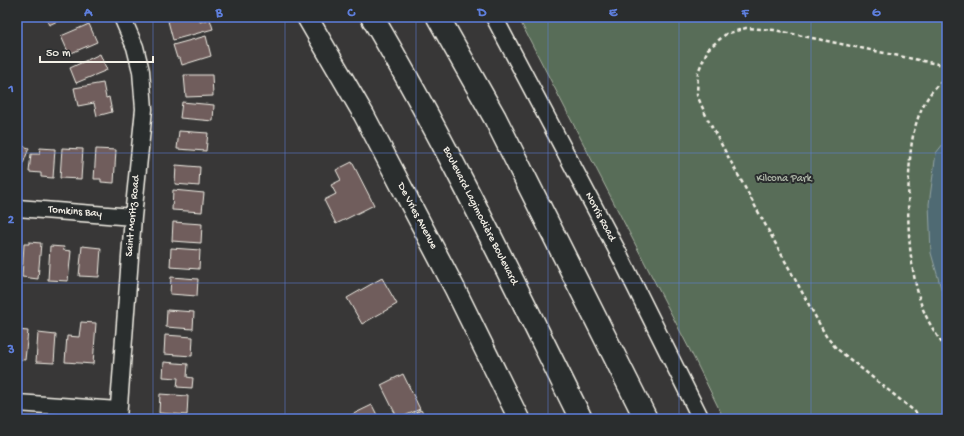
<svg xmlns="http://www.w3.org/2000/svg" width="964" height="436" font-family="'Gochi Hand',sans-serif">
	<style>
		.green { fill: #586d58; stroke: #a6afa0 }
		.water { fill: #4f6b73; stroke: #91a1a2 }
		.building { fill: #705d5c; stroke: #f4f1e8 }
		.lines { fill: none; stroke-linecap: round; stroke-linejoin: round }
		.minor-casing { stroke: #f4f1e8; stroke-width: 19 }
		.tertiary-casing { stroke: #f4f1e8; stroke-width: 23 }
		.primary-casing { stroke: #f4f1e8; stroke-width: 25 }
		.path { stroke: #f4f1e8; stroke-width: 2.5; stroke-dasharray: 4 3; stroke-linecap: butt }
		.minor { stroke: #2a2d2e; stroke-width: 16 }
		.tertiary { stroke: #2a2d2e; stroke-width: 20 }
		.primary { stroke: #2a2d2e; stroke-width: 22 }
		.grid { fill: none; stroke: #5e7fdd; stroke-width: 1; stroke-opacity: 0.55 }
		.labels { text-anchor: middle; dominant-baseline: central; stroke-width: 4; stroke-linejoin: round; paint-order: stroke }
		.park-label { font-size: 11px; fill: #aeb6a7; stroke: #2a2d2e }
		.street-label { font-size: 11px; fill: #f4f1e8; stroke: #2a2d2e }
		.neatline { fill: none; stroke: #5e7fdd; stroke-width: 1.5 }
		.grid-label { font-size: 13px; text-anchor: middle; font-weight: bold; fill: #5e7fdd }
	</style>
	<rect width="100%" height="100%" fill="#383737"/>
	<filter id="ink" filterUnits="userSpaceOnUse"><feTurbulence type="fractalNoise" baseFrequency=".025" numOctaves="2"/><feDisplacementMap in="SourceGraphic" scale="8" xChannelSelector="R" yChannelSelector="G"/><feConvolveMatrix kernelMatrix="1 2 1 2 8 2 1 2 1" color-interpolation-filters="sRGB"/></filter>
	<g filter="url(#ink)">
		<!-- green -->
		<path class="green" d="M 518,17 L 947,17 L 947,419 L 724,419 L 695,360 Z"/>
		<!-- water -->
		<path class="water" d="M 947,139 L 947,304 L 945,302 L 931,253 L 929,204 L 936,153 Z"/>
		<!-- building -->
		<path class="building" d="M 45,17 L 66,17 L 49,25 Z
			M 182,17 L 198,17 L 200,22 L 210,19 L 213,29 L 173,40 L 168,21 Z
			M 89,24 L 97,42 L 69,54 L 61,36 Z
			M 206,36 L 211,56 L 182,65 L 180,58 L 177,58 L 173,45 Z
			M 100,54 L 107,70 L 76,83 L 70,68 Z
			M 184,75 L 212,75 L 213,96 L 186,97 Z
			M 103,83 L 106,98 L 109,97 L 112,112 L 97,116 L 94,103 L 78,106 L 74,88 Z
			M 182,102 L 214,105 L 213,121 L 180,118 Z
			M 179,131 L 208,133 L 206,151 L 177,149 Z
			M 17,144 L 29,148 L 18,177 L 17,176 Z
			M 40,148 L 55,149 L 53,178 L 41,177 L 41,173 L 29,172 L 31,154 L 39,154 Z
			M 62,148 L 83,149 L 81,179 L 60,178 Z
			M 96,149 L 116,150 L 114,183 L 101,182 L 101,179 L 94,179 Z
			M 352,162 L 374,205 L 336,224 L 324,200 L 336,194 L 331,185 L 341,180 L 336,170 Z
			M 176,165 L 200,167 L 199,186 L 175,184 Z
			M 173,190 L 204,193 L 202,212 L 172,210 Z
			M 173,222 L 202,224 L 201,243 L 172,241 Z
			M 29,242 L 41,243 L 38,279 L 22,277 L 24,244 L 29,244 Z
			M 50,246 L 64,247 L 63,250 L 71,251 L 68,281 L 48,280 Z
			M 82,246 L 101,248 L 99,277 L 79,276 Z
			M 171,248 L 200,250 L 199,269 L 170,267 Z
			M 171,277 L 198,279 L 197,296 L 170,294 Z
			M 382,278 L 397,304 L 362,324 L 347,298 Z
			M 167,310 L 194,312 L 193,329 L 166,327 Z
			M 81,322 L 96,323 L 93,364 L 65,362 L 67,336 L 79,337 Z
			M 17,330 L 28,331 L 25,360 L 17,359 Z
			M 38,333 L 56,335 L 54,363 L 36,362 Z
			M 165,335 L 193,337 L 192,356 L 164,354 Z
			M 164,362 L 188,364 L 187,377 L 193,378 L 192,388 L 177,387 L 178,378 L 163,377 Z
			M 403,374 L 420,409 L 398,419 L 381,385 Z
			M 160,394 L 188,396 L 187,415 L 159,413 Z
			M 372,405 L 379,419 L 343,419 Z
			M 421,410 L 426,419 L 404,419 Z"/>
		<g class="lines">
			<defs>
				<path id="minor" d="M 494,17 L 618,252 L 701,419
					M 17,208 L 133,217
					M 17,403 L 118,410
					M 118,419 L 133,217 L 144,109 L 141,71 L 135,47 L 122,17"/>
				<path id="tertiary" d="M 307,17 L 364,115 L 455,289 L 519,419"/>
				<path id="primary" d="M 372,17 C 449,147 514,284 581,419
					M 438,17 L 495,118 L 646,419"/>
			</defs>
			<!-- minor casing -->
			<use href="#minor" class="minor-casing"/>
			<!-- tertiary casing -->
			<use href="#tertiary" class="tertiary-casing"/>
			<!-- primary casing -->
			<use href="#primary" class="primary-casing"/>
			<!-- path -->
			<path class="path" d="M 947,76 C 933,87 922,104 917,121 C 911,138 910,157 909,175 C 907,215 908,258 919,297 C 924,317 936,334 947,351
				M 922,419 L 913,410 L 836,348 L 826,336 L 707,118 L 697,95 L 698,72 L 708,49 L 726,34 L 746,28 L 774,30 L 947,66"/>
			<!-- minor -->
			<use href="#minor" class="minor"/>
			<!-- tertiary -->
			<use href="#tertiary" class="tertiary"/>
			<!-- primary -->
			<use href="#primary" class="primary"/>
		</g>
	</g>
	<!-- grid -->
	<path class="grid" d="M 153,17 L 153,419M 285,17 L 285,419M 416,17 L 416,419M 548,17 L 548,419M 679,17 L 679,419M 811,17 L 811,419M 17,153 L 947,153M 17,283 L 947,283"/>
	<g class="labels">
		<!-- park labels -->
		<g class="park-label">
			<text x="784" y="179">Kilcona Park</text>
		</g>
		<!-- street labels -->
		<g class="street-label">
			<text transform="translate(75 212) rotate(5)">Tomkins Bay</text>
			<text transform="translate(133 216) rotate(-85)">Saint Moritz Road</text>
			<text transform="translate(417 216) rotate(62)">De Vries Avenue</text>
			<text transform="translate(480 216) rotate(63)">Boulevard Lagimodière Boulevard</text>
			<text transform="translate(600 217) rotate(62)">Norris Road</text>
		</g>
	</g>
	<!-- margin -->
	<rect width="964" height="436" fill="none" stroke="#2a2d2e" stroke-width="44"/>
	<!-- scale -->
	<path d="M40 56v6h113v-6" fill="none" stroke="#f4f1e8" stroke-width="2"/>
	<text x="46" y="56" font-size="12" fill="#f4f1e8" stroke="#2a2d2e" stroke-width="3" paint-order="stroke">50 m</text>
	<rect x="22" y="22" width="920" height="392" class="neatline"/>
	<g class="grid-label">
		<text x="88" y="16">A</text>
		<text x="219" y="16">B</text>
		<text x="351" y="16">C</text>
		<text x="482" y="16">D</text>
		<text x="613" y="16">E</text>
		<text x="745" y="16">F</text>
		<text x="876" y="16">G</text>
		<text x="11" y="92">1</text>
		<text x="11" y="223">2</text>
		<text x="11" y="353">3</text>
	</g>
</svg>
